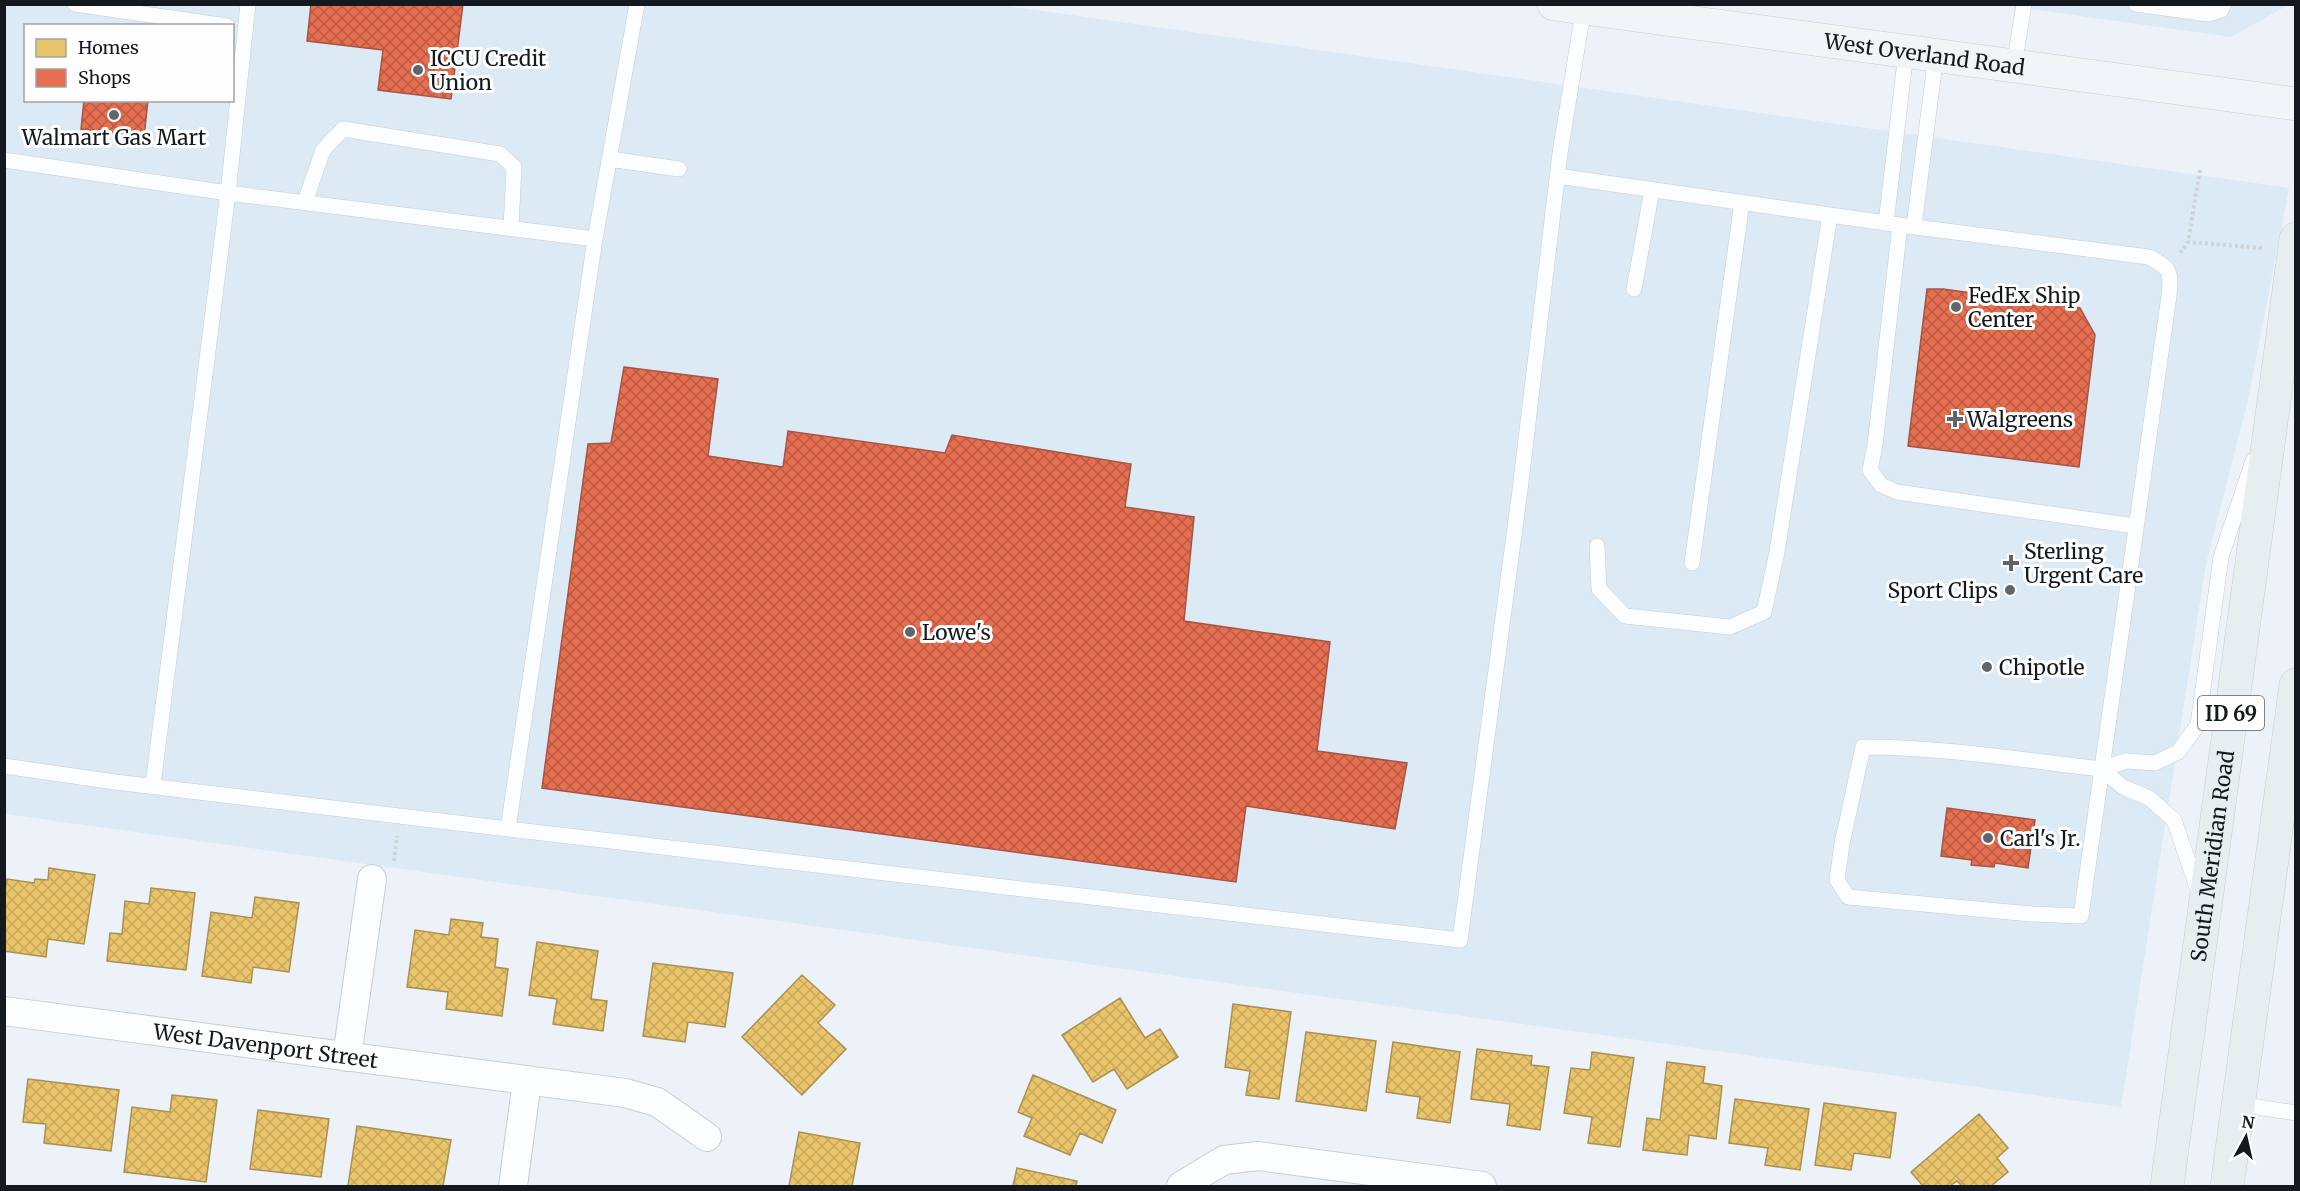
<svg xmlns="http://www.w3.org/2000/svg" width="2300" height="1191" font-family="Merriweather,serif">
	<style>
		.built { fill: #dceaf5; fill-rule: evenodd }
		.homes { fill: url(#homes-cross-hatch); stroke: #a99154; stroke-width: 1.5 }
		.shops { fill: url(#shops-cross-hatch); stroke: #a75542; stroke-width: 1.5 }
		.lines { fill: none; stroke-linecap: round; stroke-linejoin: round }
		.lane-casing { stroke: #c7cdd2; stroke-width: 16 }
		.street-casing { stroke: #c7cdd2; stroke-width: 30 }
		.secondary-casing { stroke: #c7cdd2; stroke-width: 34 }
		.primary-casing { stroke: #c9cccf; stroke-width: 34 }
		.path { stroke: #d0d2d3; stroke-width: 4; stroke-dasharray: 3 3; stroke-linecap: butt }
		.lane { stroke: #fcfdfe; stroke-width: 15 }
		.street { stroke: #fcfdfe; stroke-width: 28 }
		.secondary { stroke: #f1f5f7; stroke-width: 33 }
		.primary { stroke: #e6eef0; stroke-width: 33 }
		.poi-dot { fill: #5f656b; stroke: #fefefe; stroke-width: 2 }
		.labels { text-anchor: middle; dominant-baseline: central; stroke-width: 6; stroke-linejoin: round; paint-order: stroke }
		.shield { fill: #fefefe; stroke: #5a5e62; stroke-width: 1.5 }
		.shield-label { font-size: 20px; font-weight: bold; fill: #13191f }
		.street-label { font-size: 21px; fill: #13191f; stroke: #fefefe }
		.poi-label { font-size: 21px; fill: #13191f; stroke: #fefefe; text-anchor: start }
	</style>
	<defs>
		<pattern id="homes-cross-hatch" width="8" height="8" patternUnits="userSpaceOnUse" patternTransform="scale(1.5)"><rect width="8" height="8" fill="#e9c46a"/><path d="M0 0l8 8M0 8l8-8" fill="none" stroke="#c7a85b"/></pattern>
		<pattern id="shops-cross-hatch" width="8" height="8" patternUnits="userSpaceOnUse" patternTransform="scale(1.5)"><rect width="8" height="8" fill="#e76f51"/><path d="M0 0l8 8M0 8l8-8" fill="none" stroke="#ba5a43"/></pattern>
	</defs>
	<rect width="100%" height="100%" fill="#ecf2f7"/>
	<!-- built -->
	<path class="built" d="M 5,5 L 1001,5 L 2289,188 L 2248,400 L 2206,564 L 2121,1107 L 5,814 ZM 26,26 L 232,26 L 232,100 L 26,100 Z
		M 2002,5 L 2288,5 L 2231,37 Z"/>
	<!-- homes -->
	<path class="homes" d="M 49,868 L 95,875 L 84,944 L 48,939 L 46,957 L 4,951 L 4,895 L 7,879 L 34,883 L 35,879 L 48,880 Z
		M 151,888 L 195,893 L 186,970 L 107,961 L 110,933 L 122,934 L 125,901 L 149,904 Z
		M 255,897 L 299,903 L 289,972 L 253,967 L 251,983 L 202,976 L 211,912 L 252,918 Z
		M 451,919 L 483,923 L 481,937 L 498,939 L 495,967 L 508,969 L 502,1016 L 446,1009 L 448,992 L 407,987 L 415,930 L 449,935 Z
		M 537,942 L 598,951 L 591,999 L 607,1001 L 603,1031 L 553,1024 L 557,999 L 529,995 Z
		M 653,963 L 733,973 L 725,1027 L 688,1022 L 685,1042 L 643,1036 Z
		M 802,975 L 835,1005 L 818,1023 L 846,1049 L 802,1095 L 742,1037 Z
		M 1120,998 L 1145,1038 L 1160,1029 L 1178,1057 L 1127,1089 L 1114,1069 L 1093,1082 L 1062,1035 Z
		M 1233,1004 L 1291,1012 L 1279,1099 L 1246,1095 L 1250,1071 L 1225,1067 Z
		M 1306,1032 L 1376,1041 L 1366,1111 L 1296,1101 Z
		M 1393,1042 L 1460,1052 L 1450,1123 L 1417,1118 L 1420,1097 L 1386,1092 Z
		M 1477,1049 L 1532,1056 L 1531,1065 L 1549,1067 L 1540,1130 L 1507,1125 L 1510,1104 L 1471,1099 Z
		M 1592,1052 L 1634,1058 L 1620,1147 L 1588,1143 L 1592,1117 L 1564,1113 L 1571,1068 L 1590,1070 Z
		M 1667,1062 L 1705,1067 L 1703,1083 L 1722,1086 L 1716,1139 L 1689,1135 L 1687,1155 L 1643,1150 L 1647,1118 L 1660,1120 Z
		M 1033,1075 L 1116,1110 L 1102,1143 L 1080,1133 L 1070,1155 L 1024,1136 L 1032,1118 L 1018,1112 Z
		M 28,1079 L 119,1090 L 111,1151 L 44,1143 L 46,1124 L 23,1122 Z
		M 172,1095 L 217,1100 L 206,1182 L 124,1172 L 132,1107 L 170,1112 Z
		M 1735,1099 L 1809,1109 L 1800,1170 L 1765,1165 L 1768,1148 L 1729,1143 Z
		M 1824,1103 L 1896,1113 L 1890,1158 L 1854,1153 L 1851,1170 L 1815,1165 Z
		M 258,1110 L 329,1119 L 321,1177 L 250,1169 Z
		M 1979,1114 L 2008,1148 L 1997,1158 L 2008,1172 L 1991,1186 L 1962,1186 L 1957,1181 L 1950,1186 L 1923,1186 L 1911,1172 Z
		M 357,1126 L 451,1140 L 443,1186 L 348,1186 Z
		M 799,1132 L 860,1143 L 852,1186 L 789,1186 Z
		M 1017,1168 L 1077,1181 L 1076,1186 L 1013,1186 Z"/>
	<!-- shops -->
	<path class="shops" d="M 311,4 L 463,4 L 451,99 L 378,90 L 383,50 L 307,41 Z
		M 84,100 L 148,100 L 144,137 L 81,129 Z
		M 1927,289 L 1943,289 L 2080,308 L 2095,335 L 2079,467 L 1908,446 Z
		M 624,367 L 718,379 L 708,456 L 783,467 L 788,431 L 945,453 L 952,435 L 1131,464 L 1125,507 L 1194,517 L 1184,621 L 1330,642 L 1317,751 L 1407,763 L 1395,829 L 1246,806 L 1236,882 L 542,788 L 588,444 L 611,443 Z
		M 1947,808 L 2035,820 L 2028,868 L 1995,863 L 1994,867 L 1971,865 L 1972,860 L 1941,856 Z"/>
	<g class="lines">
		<defs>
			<path id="lane" d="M 75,4 L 227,26
				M 2136,4 L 2208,14 L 2221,10 L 2224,4
				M 2014,66 L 2024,4
				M 609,159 L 679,169
				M 4,160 L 228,193 L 595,239
				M 1557,176 L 1900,225 L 2149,257 C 2172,269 2171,272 2169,296 L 2081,916 L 2031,914 L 1848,897 L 1837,880 L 1842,844 L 1863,747 C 1943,747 2022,760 2101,769
				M 305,202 L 323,150 L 343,129 L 500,154 L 514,167 L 511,228
				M 1886,223 L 1906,52
				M 1900,225 L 1875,445 L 1870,470 L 1881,485 L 1897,492 L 2135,526
				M 1914,226 L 1936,56
				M 1634,289 L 1652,190
				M 1597,546 L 1599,589 L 1625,616 L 1730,627 L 1764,612 L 1777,552 L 1830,215
				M 1692,563 L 1742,202
				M 4,766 L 115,782 L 508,829 L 1460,940 L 1520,490 L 1560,153 L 1584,6
				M 153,785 L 228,193 L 248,4
				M 508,829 L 595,239 L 637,4
				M 2198,890 L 2174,820 L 2149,798 L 2123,787 L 2101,769 L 2126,761 L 2155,763 L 2178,752 L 2198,725 L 2221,557 L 2253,461
				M 2238,1104 L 2296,1113"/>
			<g id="street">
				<path id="s1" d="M 4,1011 L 625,1093 L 657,1102 L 707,1137"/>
				<path d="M 347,1057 L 372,879"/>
				<path d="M 513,1186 L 527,1081"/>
				<path d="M 1181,1186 L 1224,1160 L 1258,1156 L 1482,1186"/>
			</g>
			<g id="secondary">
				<path id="s2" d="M 1554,4 L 2296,104"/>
			</g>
			<g id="primary">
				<path id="s3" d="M 2167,1186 L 2296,239"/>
				<path d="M 2227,1186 L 2296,685"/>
			</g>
		</defs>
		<!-- lane casing -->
		<use href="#lane" class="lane-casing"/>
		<!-- street casing -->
		<use href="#street" class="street-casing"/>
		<!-- secondary casing -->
		<use href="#secondary" class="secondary-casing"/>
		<!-- primary casing -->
		<use href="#primary" class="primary-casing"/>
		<!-- path -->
		<path class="path" d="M 2200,170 L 2188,242 L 2263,248
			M 2180,253 L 2188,242
			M 394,861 L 397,836"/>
		<!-- lane -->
		<use href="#lane" class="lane"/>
		<!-- street -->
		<use href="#street" class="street"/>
		<!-- secondary -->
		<use href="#secondary" class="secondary"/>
		<!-- primary -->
		<use href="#primary" class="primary"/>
	</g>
	<!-- markers -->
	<g class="poi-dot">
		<circle cx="418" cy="70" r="6"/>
		<circle cx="114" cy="115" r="6"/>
		<circle cx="1956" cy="307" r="6"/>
		<path d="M1952 410h6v6h6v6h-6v6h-6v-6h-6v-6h6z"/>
		<path d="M2008 554h6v6h6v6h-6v6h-6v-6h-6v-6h6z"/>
		<circle cx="2010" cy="590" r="6"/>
		<circle cx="910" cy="632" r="6"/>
		<circle cx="1987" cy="667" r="6"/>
		<circle cx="1988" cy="838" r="6"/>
	</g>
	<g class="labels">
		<!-- shield labels -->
		<rect class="shield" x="2198" y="696" width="66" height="34" rx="4.5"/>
		<g class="shield-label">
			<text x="2231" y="713">ID 69</text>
		</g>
		<!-- street labels -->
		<g class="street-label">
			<text stroke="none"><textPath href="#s2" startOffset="374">West Overland Road</textPath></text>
			<text stroke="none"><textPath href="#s3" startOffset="333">South Meridian Road</textPath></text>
			<text stroke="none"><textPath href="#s1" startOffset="264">West Davenport Street</textPath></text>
		</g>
		<!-- poi labels -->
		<g class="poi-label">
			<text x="430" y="58">ICCU Credit<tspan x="430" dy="24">Union</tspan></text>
			<text x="114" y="137" text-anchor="middle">Walmart Gas Mart</text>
			<text x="1968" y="295">FedEx Ship<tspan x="1968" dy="24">Center</tspan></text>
			<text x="1967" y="419">Walgreens</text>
			<text x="2024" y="551">Sterling<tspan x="2024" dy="24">Urgent Care</tspan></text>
			<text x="1998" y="590" text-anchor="end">Sport Clips</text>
			<text x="922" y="632">Lowe's</text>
			<text x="1999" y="667">Chipotle</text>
			<text x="2000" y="838">Carl's Jr.</text>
		</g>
	</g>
	<!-- border -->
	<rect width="2300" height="1191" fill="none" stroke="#13191f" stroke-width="12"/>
	<!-- legend -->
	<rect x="24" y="24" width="210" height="78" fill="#fefefe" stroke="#a0a2a5" stroke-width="1.5"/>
	<rect x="36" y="39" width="30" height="18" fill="#e9c46a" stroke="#a0a2a5" stroke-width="1.5"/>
	<text x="78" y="54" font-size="18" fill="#13191f">Homes</text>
	<rect x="36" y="69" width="30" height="18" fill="#e76f51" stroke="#a0a2a5" stroke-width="1.5"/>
	<text x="78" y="84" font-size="18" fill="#13191f">Shops</text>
	<!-- north arrow -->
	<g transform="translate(2246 1137) rotate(8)" stroke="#fefefe" stroke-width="4.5" paint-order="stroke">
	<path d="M0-4.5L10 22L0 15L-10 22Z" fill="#13191f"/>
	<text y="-9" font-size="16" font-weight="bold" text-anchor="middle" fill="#13191f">N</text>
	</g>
</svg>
